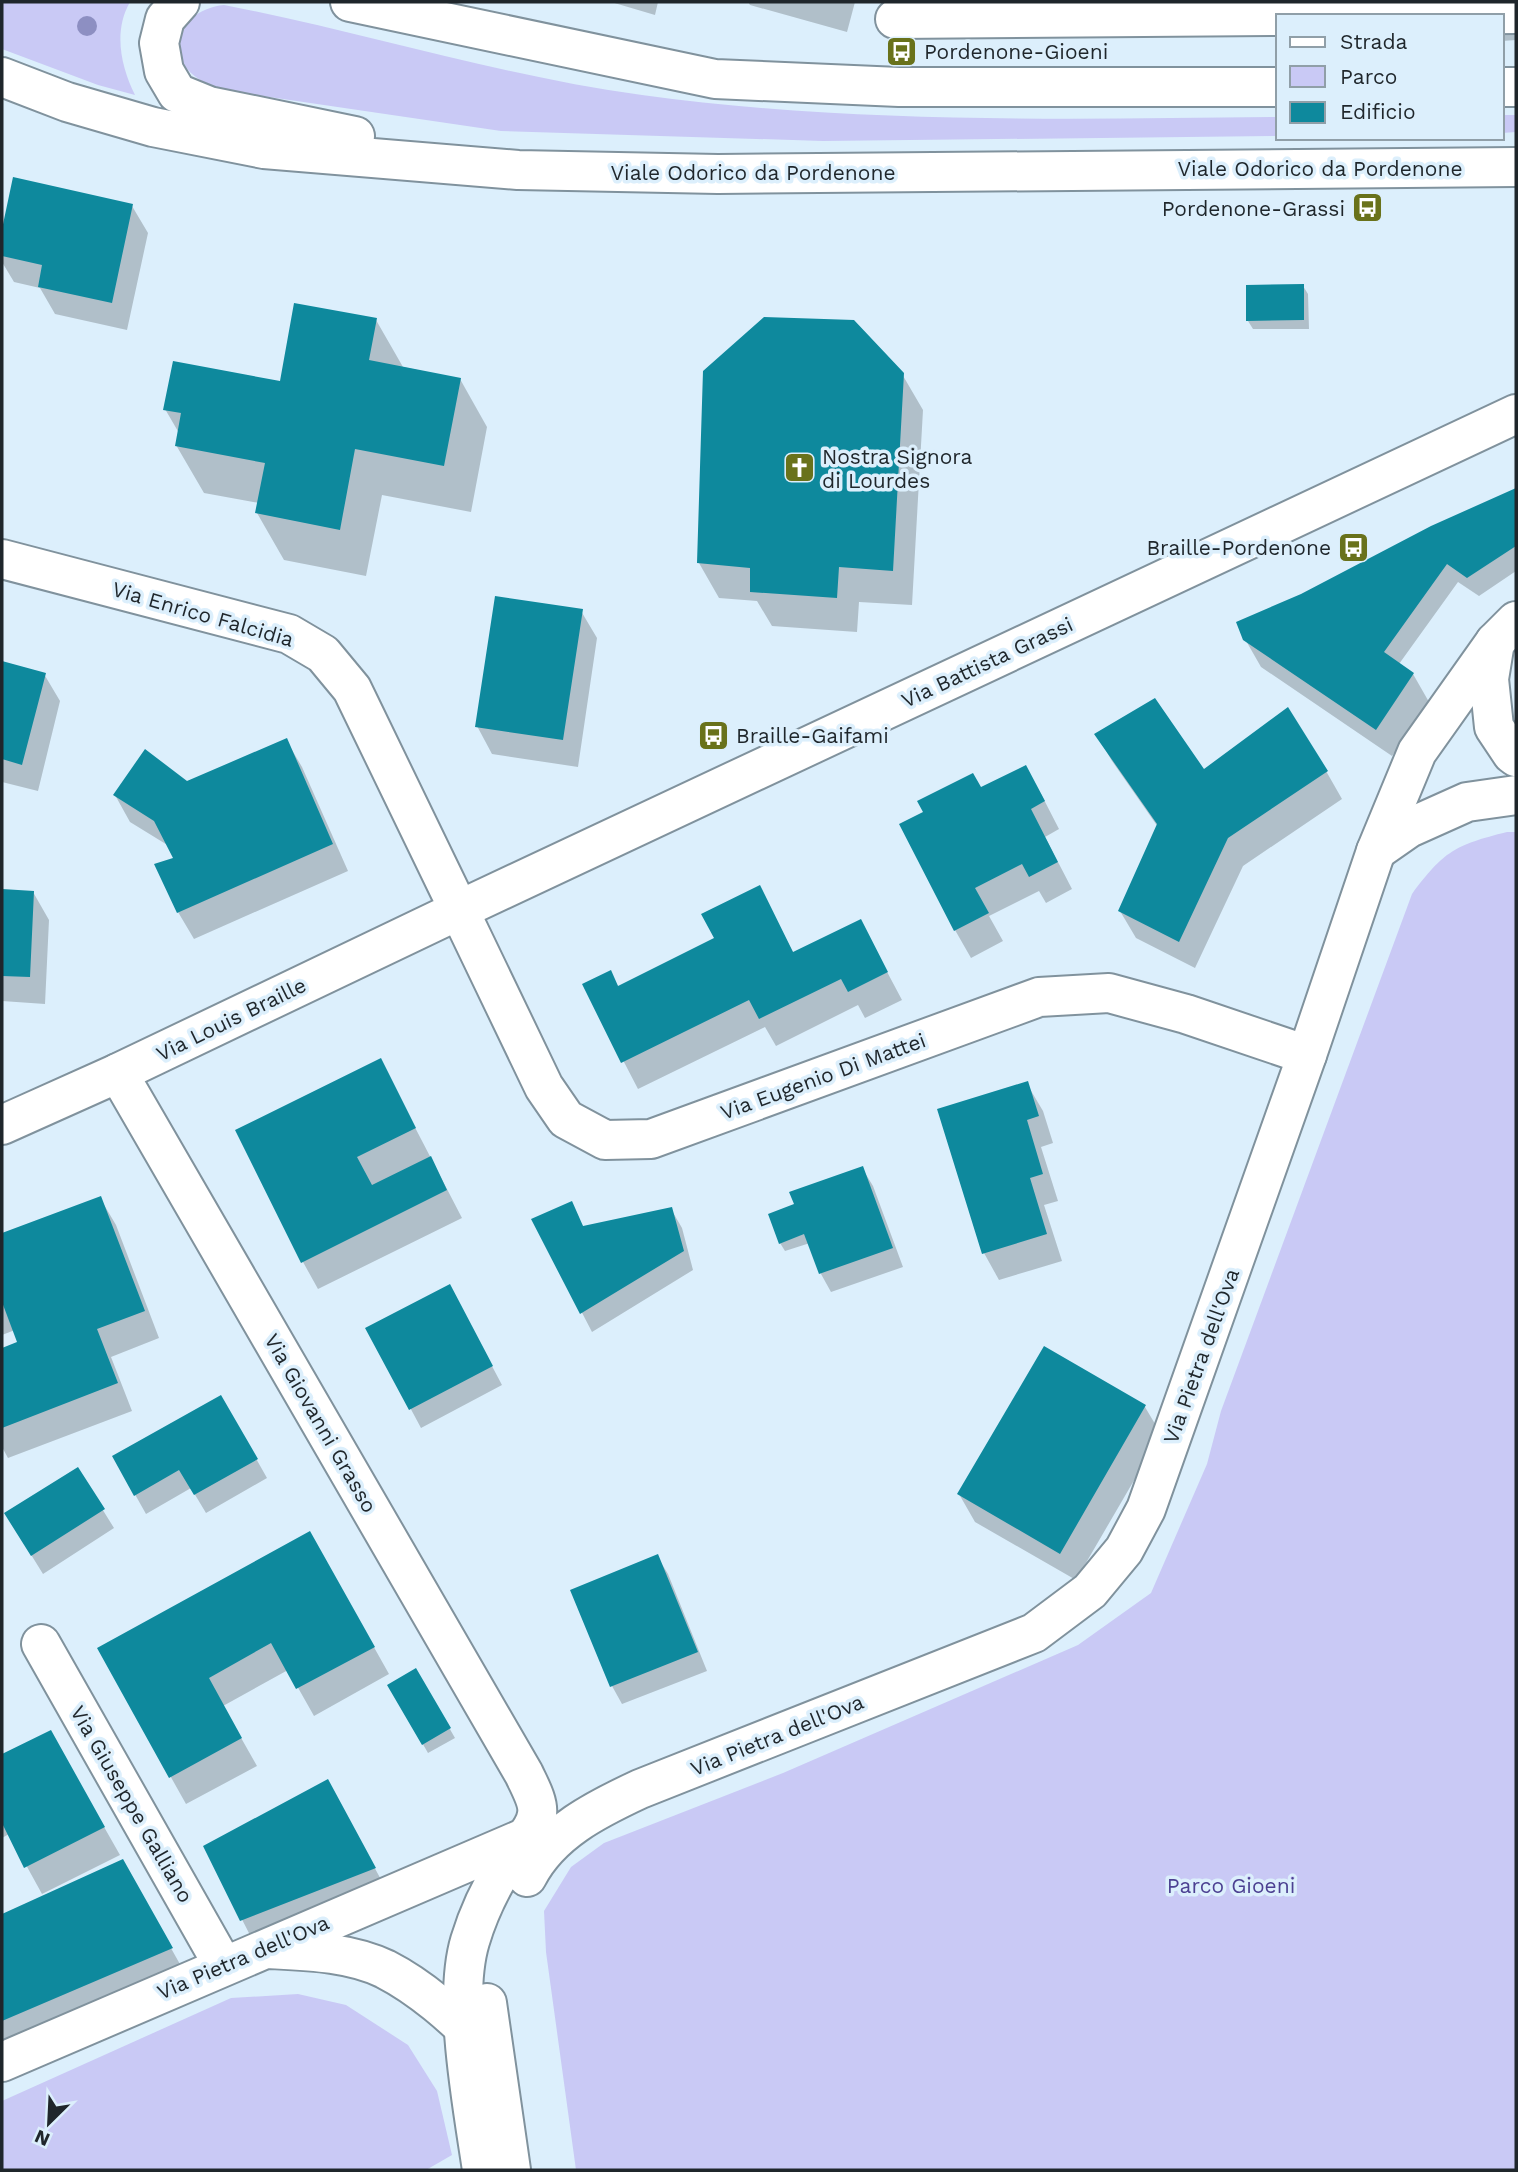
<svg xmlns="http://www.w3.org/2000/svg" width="1518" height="2172" font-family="'Work Sans',sans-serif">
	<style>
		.green { fill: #c9c9f5 }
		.shadow { fill: #0003 }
		.building { fill: #0e899d }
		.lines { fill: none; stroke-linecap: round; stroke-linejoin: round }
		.street-casing { stroke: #80929d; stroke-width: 42 }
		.secondary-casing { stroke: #80929d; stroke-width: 42 }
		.primary-casing { stroke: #80929d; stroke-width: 42 }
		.street { stroke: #fff; stroke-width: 38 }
		.secondary { stroke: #fff; stroke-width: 38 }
		.primary { stroke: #fff; stroke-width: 38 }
		.tree { fill: #8d8fc2 }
		.labels { text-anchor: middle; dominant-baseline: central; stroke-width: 7; stroke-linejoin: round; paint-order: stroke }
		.poi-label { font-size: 21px; fill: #1f262b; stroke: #dceffc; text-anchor: start }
		.street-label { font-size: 21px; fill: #1f262b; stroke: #dceffc }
		.park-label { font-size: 21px; fill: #4c4192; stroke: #dceffc }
	</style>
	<rect width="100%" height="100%" fill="#dceffc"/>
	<!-- green -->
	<path class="green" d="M 2,2 L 130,2 C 113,31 121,67 135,95 L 98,85 L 2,49 Z
		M 224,5 C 364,32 501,76 642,95 C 853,124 1066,119 1278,117 L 1278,136 L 823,141 L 501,131 L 221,90 C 209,85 196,79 188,70 C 163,38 191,8 224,5 Z
		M 1502,115 L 1516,115 L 1516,132 L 1502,133 Z
		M 1507,832 L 1516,832 L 1516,2170 L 576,2170 L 546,1952 L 544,1911 L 571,1867 L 604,1843 L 783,1773 L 1078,1645 L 1151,1593 L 1207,1464 L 1221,1411 L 1412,894 C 1444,851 1455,845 1507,832 Z
		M 298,1994 L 346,2005 L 408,2045 L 437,2091 L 452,2155 L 426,2170 L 2,2170 L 2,2101 L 231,1998 Z"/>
	<!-- shadow -->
	<path class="shadow" d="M 611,2 L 658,2 L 655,15 Z
		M 748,2 L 855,2 L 847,32 L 750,5 Z
		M 1516,2 L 1516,40 L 1502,41 L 1502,16 Z
		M 14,180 L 132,206 L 148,233 L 127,330 L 55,314 L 40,288 L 14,282 L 2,262 L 2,237 Z
		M 1303,286 L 1308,294 L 1309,329 L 1253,329 L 1248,321 Z
		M 376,320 L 403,367 L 460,379 L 487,427 L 471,512 L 382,495 L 366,576 L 284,560 L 257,513 L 259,503 L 204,493 L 176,445 L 179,433 L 165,409 L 281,383 Z
		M 902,374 L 923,410 L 912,605 L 859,602 L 857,632 L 772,626 L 757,601 L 719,598 L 699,563 Z
		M 1516,490 L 1516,571 L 1479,596 L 1458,582 L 1399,664 L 1413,674 L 1429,702 L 1392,756 L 1261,667 L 1245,639 L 1301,596 L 1432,528 Z
		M 581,611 L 597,638 L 578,767 L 492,754 L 477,726 Z
		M 2,663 L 44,674 L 60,701 L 38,791 L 2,782 Z
		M 1096,734 L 1204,771 L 1326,771 L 1342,799 L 1243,866 L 1195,968 L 1136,938 L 1120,911 L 1158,827 L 1112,761 Z
		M 286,740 L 302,767 L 348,871 L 194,939 L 178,912 L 175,859 L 169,846 L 130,822 L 115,795 L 187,783 Z
		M 981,789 L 1041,794 L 1059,829 L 1045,837 L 1072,889 L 1046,903 L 1039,891 L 989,916 L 1003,941 L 971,958 L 955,930 Z
		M 759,887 L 794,954 L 860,921 L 902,1000 L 865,1018 L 858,1005 L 776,1046 L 765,1027 L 638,1089 L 584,985 L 610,972 L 619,988 L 717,939 Z
		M 2,890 L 33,892 L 49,920 L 45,1004 L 2,1001 Z
		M 380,1060 L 462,1218 L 318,1289 L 303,1262 Z
		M 1027,1084 L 1043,1111 L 1053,1143 L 1041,1147 L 1058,1201 L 1044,1205 L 1062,1261 L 999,1280 L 984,1253 Z
		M 862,1168 L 873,1186 L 903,1267 L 831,1292 L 821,1274 L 810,1243 L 785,1251 L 780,1243 Z
		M 100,1198 L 116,1225 L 159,1338 L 111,1357 L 132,1411 L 8,1458 L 2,1447 L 2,1349 L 19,1343 L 15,1330 L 2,1335 L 2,1235 Z
		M 571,1204 L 584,1228 L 671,1209 L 682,1228 L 693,1270 L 592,1332 L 534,1220 Z
		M 459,1304 L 502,1385 L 421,1428 L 368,1329 Z
		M 1045,1348 L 1145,1407 L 1161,1434 L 1076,1580 L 975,1522 L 959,1494 Z
		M 221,1397 L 267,1478 L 206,1513 L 191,1488 L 146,1514 L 114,1457 Z
		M 78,1470 L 114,1528 L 43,1574 L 17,1532 Z
		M 657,1556 L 668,1574 L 707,1671 L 622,1704 L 612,1686 Z
		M 325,1560 L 389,1674 L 314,1716 L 288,1670 L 223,1706 L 257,1766 L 186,1804 L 99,1649 Z
		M 416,1670 L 455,1738 L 428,1753 L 389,1685 Z
		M 50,1732 L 120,1855 L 42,1894 L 9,1834 L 2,1838 L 2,1756 Z
		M 338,1800 L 385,1887 L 252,1939 L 205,1847 Z
		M 122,1861 L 181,1966 L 2,2044 L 2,1916 Z"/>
	<!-- building -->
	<path class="building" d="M 13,177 L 133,204 L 112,303 L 38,287 L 42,265 L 2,256 L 2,229 Z
		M 1304,284 L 1304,320 L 1246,321 L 1246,285 Z
		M 294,303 L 377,318 L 369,360 L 461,378 L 444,466 L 355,449 L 340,530 L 255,513 L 265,463 L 175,446 L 181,413 L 163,410 L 173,361 L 280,381 Z
		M 764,317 L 854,320 L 904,373 L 893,571 L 839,567 L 837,598 L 750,592 L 750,568 L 697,563 L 703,371 Z
		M 1516,488 L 1516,546 L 1467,578 L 1447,564 L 1384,652 L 1414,673 L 1376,730 L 1243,640 L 1236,622 L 1301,594 L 1431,526 Z
		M 495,596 L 583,609 L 563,740 L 475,727 Z
		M 2,661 L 46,673 L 22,765 L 2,759 Z
		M 1155,698 L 1204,769 L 1288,707 L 1328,771 L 1228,838 L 1179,942 L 1118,911 L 1157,824 L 1094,734 Z
		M 287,738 L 333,844 L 177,913 L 154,864 L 173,858 L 154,821 L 113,795 L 145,749 L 187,781 Z
		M 1026,765 L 1045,801 L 1031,809 L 1058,862 L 1029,877 L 1022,864 L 975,888 L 989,913 L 954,931 L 899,824 L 923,812 L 917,801 L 973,773 L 981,787 Z
		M 760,885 L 793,952 L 861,919 L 888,972 L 848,992 L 841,979 L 759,1019 L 749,1000 L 621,1063 L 582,984 L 611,970 L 618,986 L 714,938 L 701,914 Z
		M 2,889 L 34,891 L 30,977 L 2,976 Z
		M 381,1058 L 416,1128 L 357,1157 L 372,1185 L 431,1156 L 447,1190 L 301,1263 L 235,1130 Z
		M 1028,1081 L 1039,1116 L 1027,1120 L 1043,1174 L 1030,1178 L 1047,1234 L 982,1254 L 937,1109 Z
		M 863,1166 L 893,1248 L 819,1274 L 804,1234 L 779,1244 L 768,1214 L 794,1204 L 789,1192 Z
		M 101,1196 L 145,1311 L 97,1329 L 118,1383 L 2,1428 L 2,1348 L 17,1342 L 2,1302 L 2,1233 Z
		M 572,1201 L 583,1226 L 672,1207 L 684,1251 L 580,1314 L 531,1219 Z
		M 450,1284 L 493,1366 L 409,1410 L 365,1328 Z
		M 1044,1346 L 1146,1405 L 1060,1554 L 957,1494 Z
		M 221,1395 L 258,1459 L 194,1495 L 179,1470 L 134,1496 L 112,1456 Z
		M 78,1467 L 105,1509 L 31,1556 L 4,1513 Z
		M 310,1531 L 375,1647 L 296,1689 L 271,1643 L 209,1678 L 242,1738 L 169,1778 L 97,1648 Z
		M 658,1554 L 698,1652 L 610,1687 L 570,1590 Z
		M 416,1668 L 451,1728 L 422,1745 L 387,1685 Z
		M 51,1730 L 105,1827 L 24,1868 L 2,1823 L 2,1754 Z
		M 328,1779 L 376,1868 L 240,1921 L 203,1846 Z
		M 123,1859 L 173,1948 L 2,2021 L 2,1914 Z"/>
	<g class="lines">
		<defs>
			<path id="street" d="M 1286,16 L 1516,14
				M 895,19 L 1278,16
				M 459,910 L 544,1087 L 566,1119 L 605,1140 L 651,1139 L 1039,997 L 1109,993 L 1186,1014 L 1307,1055
				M 41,1644 L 223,1965"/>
			<path id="secondary" d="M 1495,642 L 1489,679 L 1494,727 L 1512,754 L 1516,757
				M 1376,851 L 1409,828 L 1467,802 L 1516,795
				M 459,910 L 1516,414
				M 2,1125 L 118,1073
				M 268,1949 C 307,1951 350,1952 385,1969 C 422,1988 454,2017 483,2046
				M 2,2062 L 524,1838"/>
			<path id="primary" d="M 180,2 L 165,19 L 159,43 L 164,71 L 177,93 L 209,106 L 355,136
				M 350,2 L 715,79 L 899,87 L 1278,87
				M 2,77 L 67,102 L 153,127 L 264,149 L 518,170 L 718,174 L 1516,167
				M 1502,87 L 1516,87
				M 2,559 L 289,634 L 323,654 L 352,689 L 459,910 L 118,1073 L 524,1774 C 529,1785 539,1802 537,1814 C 535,1832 515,1848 506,1863 C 491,1887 478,1914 470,1941 C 452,2001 473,2108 482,2170
				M 527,1877 C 550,1832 597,1809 640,1789 L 1034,1633 L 1090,1591 L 1124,1550 L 1146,1509 L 1307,1055 L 1376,851 L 1417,752 L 1495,642 L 1516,621
				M 487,2003 L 511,2170"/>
		</defs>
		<!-- street casing -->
		<use href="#street" class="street-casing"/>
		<!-- secondary casing -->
		<use href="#secondary" class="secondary-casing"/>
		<!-- primary casing -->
		<use href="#primary" class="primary-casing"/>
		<!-- street -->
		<use href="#street" class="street"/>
		<!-- secondary -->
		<use href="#secondary" class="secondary"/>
		<!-- primary -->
		<use href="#primary" class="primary"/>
	</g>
	<!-- trees -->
	<circle class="tree" cx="87" cy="26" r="10"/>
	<!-- icons -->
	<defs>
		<symbol id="bus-square" viewBox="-11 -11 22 22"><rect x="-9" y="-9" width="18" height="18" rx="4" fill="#69721b" stroke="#dceffc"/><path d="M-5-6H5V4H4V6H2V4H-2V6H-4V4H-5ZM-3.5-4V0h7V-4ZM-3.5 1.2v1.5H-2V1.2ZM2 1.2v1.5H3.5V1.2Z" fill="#fff"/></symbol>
		<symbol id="church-square" viewBox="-11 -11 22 22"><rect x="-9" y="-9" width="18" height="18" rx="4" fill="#69721b" stroke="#dceffc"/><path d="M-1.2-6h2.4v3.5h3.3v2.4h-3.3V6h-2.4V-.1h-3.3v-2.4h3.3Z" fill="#fff"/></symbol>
	</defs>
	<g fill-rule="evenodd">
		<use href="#bus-square" x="884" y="34" width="35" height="35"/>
		<use href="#bus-square" x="1350" y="190" width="35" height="35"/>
		<use href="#church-square" x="782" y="450" width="35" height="35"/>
		<use href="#bus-square" x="1336" y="530" width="35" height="35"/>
		<use href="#bus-square" x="696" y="718" width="35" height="35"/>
	</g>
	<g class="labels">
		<!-- poi labels -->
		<g class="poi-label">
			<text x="924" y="51">Pordenone-Gioeni</text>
			<text x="1345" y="208" text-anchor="end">Pordenone-Grassi</text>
			<text x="822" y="456">Nostra Signora<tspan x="822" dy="24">di Lourdes</tspan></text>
			<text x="1331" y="547" text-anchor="end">Braille-Pordenone</text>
			<text x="736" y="735">Braille-Gaifami</text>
		</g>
		<!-- street labels -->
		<g class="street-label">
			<text x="1320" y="168">Viale Odorico da Pordenone</text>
			<text x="753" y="172">Viale Odorico da Pordenone</text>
			<text transform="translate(203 614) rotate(16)">Via Enrico Falcidia</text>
			<text transform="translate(987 662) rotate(-25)">Via Battista Grassi</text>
			<text transform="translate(231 1019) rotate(-26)">Via Louis Braille</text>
			<text transform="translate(823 1076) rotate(-20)">Via Eugenio Di Mattei</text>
			<text transform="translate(1201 1356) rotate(-70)">Via Pietra dell'Ova</text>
			<text transform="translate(321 1423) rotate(60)">Via Giovanni Grasso</text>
			<text transform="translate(777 1735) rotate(-22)">Via Pietra dell'Ova</text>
			<text transform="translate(132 1804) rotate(60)">Via Giuseppe Galliano</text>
			<text transform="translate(243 1957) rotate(-23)">Via Pietra dell'Ova</text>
		</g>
		<!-- park labels -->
		<g class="park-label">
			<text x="1231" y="1885">Parco Gioeni</text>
		</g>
	</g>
	<!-- border -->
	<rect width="1518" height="2172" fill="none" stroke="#1f262b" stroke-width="7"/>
	<!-- legend -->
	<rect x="1276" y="14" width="228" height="126" fill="#dceffc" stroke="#909fa8" stroke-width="2"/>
	<rect x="1290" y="37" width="35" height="10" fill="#ffffff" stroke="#909fa8" stroke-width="2"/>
	<text x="1340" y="49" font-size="21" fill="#1f262b">Strada</text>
	<rect x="1290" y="66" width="35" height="21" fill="#c9c9f5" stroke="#909fa8" stroke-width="2"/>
	<text x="1340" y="84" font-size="21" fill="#1f262b">Parco</text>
	<rect x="1290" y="102" width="35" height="21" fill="#0e899d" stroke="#909fa8" stroke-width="2"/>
	<text x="1340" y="119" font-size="21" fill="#1f262b">Edificio</text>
	<!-- north arrow -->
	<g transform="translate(49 2123) rotate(204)" stroke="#dceffc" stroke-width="5" paint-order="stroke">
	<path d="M0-5L12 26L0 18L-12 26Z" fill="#1f262b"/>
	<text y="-10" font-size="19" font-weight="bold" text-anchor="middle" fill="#1f262b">N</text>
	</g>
</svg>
